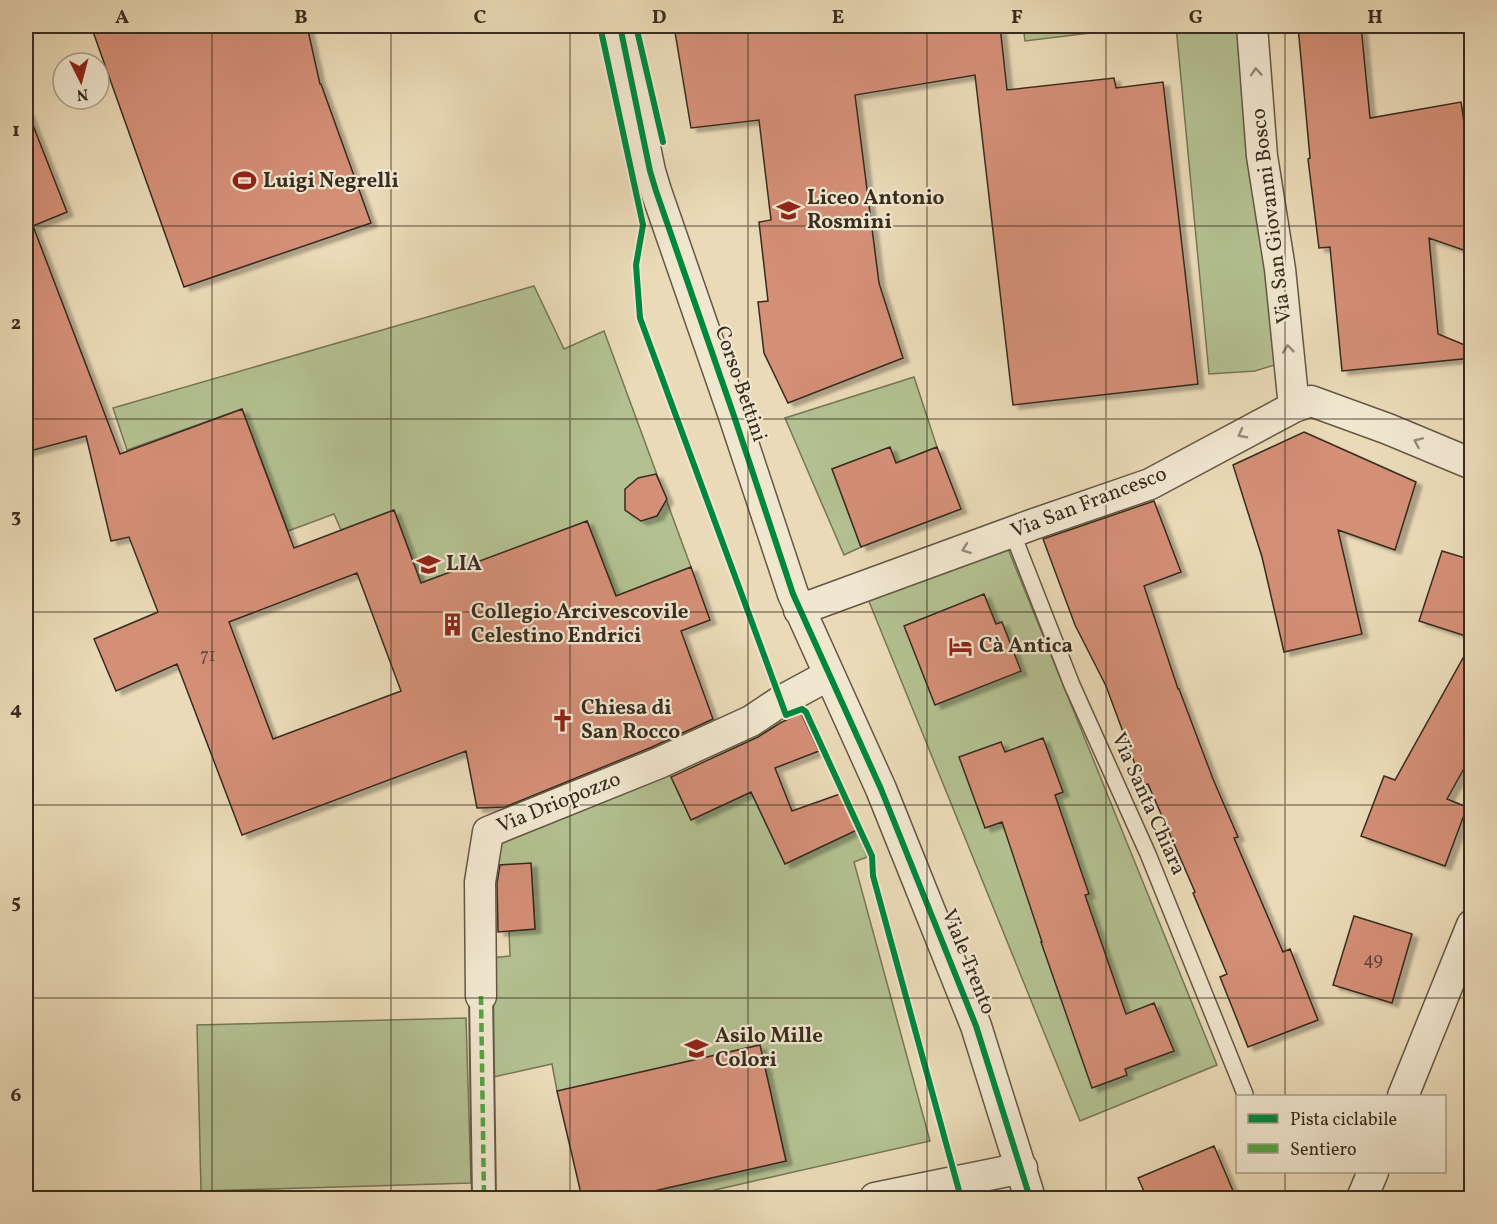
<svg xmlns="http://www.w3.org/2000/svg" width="1497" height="1224" font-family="Vollkorn,serif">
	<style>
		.green { fill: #b3c091; stroke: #767658; stroke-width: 1.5 }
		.building { fill: #d48f77; stroke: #382c1e; stroke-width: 1.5; fill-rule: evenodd; filter: url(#shadow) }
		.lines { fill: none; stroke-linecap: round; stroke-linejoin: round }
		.service-casing { stroke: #645844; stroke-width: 18 }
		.pedestrian-casing { stroke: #645844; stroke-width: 26 }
		.minor-casing { stroke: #645844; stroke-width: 33 }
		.service { stroke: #f1e7d0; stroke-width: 15 }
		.pedestrian { stroke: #f1e7d0; stroke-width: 22 }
		.minor { stroke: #f1e7d0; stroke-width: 30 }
		.quiet { stroke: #53a441; stroke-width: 4.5; stroke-dasharray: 9 4.5; stroke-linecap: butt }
		.cycleway-casing { stroke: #f1e7d0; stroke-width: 10 }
		.cycleway { stroke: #00873e; stroke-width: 6 }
		.oneway { stroke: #948a77 }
		.grid { fill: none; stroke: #382c1e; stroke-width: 1.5; stroke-opacity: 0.55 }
		.labels { text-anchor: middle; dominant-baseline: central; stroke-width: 4.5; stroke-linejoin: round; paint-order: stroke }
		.number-label { font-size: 18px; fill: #5f4534 }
		.poi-label { font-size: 21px; font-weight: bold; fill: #382c1e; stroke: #f1e7d0; text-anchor: start }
		.street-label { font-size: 21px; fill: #382c1e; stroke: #f1e7d0 }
		.neatline { fill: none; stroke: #382c1e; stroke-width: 2 }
		.grid-label { font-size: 20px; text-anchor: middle; font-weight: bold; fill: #382c1e }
	</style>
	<defs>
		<filter id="shadow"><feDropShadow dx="6" dy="4" stdDeviation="1.5" flood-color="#0004"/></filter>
	</defs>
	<rect width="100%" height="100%" fill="#eadab7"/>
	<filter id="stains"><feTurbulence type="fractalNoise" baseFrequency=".00333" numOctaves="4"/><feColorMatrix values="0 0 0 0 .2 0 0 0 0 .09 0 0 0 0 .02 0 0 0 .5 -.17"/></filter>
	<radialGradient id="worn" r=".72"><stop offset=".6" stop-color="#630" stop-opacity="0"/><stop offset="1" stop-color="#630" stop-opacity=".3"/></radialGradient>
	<!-- green -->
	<path class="green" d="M 1023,26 L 1148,26 L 1025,41 Z
		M 1176,26 L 1244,26 L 1278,364 L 1255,371 L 1209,374 Z
		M 534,286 L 564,349 L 604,331 L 691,567 L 616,596 L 587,521 L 421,583 L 394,510 L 341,530 L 334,514 L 288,531 L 242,409 L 127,450 L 113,408 Z
		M 914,377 L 937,447 L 896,463 L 889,448 L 832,469 L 861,547 L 844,555 L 785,418 Z
		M 1006,544 L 1217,1065 L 1080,1121 L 868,599 Z
		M 670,774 L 691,820 L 751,792 L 785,864 L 857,830 L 867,857 L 854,862 L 930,1141 L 680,1198 L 623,1198 L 786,1161 L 760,1045 L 557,1091 L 552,1064 L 489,1078 L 490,958 L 510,956 L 509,931 L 535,929 L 531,864 L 490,865 L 494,836 Z
		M 466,1018 L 471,1183 L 201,1191 L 197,1025 Z"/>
	<!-- building -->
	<path class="building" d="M 91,26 L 307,26 L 320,84 L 321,84 L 371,223 L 184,287 Z
		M 674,26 L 1000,26 L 1007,90 L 1114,78 L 1116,88 L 1163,82 L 1198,384 L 1013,405 L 975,75 L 855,95 L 879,283 L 903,358 L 788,403 L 764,353 L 758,302 L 768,301 L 759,222 L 771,220 L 759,120 L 691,128 Z
		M 1298,26 L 1361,26 L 1370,118 L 1461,102 L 1472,177 L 1472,253 L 1429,238 L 1438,334 L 1472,348 L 1472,358 L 1342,371 L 1330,247 L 1319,248 L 1308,159 L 1310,158 Z
		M 27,110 L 67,212 L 33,226 L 120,454 L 242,409 L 294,548 L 394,510 L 421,583 L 587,521 L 616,596 L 691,567 L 710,620 L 681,631 L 713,719 L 652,747 L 505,807 L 477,808 L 466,751 L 242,835 L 177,664 L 116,691 L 94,639 L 158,612 L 129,537 L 111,541 L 86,436 L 26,452 L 26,111 ZM 357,573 L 401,691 L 273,739 L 229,622 Z
		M 1304,432 L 1416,482 L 1395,550 L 1338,530 L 1362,634 L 1284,652 L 1262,557 L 1233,465 Z
		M 890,447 L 896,463 L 937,447 L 961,509 L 861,547 L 832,469 Z
		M 656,474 L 667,499 L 657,516 L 641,521 L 625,510 L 625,489 L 638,478 Z
		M 1154,501 L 1181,572 L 1144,586 L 1178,689 L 1179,689 L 1213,779 L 1238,837 L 1234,838 L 1283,952 L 1290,949 L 1318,1020 L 1248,1047 L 1220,977 L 1227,974 L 1193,893 L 1195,892 L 1148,784 L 1143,786 L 1106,686 L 1075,625 L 1043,539 Z
		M 1442,551 L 1472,560 L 1472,638 L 1419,621 Z
		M 984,594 L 996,624 L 1002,622 L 1021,671 L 935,705 L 904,626 Z
		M 1472,642 L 1472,754 L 1447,799 L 1467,807 L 1445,866 L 1361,836 L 1384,776 L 1395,780 Z
		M 801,713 L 819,751 L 775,768 L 792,811 L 840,794 L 857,830 L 785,864 L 751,792 L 691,820 L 671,777 L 758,737 L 780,723 Z
		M 1043,738 L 1063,792 L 1055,795 L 1089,894 L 1085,895 L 1126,1014 L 1154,1003 L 1174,1051 L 1125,1069 L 1127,1075 L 1092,1088 L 1041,942 L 1042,942 L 1002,822 L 985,828 L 959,757 L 1001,742 L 1005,752 Z
		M 531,863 L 535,929 L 498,932 L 497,883 L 500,865 Z
		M 1354,916 L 1412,934 L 1392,1003 L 1333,985 Z
		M 760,1045 L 786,1161 L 623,1198 L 582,1198 L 557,1091 Z
		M 1214,1146 L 1236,1198 L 1147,1198 L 1138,1178 Z"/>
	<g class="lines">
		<defs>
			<path id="service" d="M 1012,532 L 1072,685 L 1148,854 L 1245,1094"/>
			<path id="pedestrian" d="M 481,996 L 484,1198"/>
			<path id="minor" d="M 620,26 L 650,171 L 656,191 L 733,413 L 793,594 L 881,789 L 976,1026 L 1030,1198
				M 1252,26 L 1262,156 L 1280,269 L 1294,407
				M 799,610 L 1034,524 L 1150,484 L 1294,407 L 1311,401 L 1388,429 L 1472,464
				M 481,996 L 480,882 L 488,832 L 659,763 L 751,721 L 781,701 L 829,675
				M 1403,1096 L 1472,925
				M 875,1198 L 1022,1168
				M 1362,1198 L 1373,1172"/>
		</defs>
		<!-- service casing -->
		<use href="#service" class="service-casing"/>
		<!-- pedestrian casing -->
		<use href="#pedestrian" class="pedestrian-casing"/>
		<!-- minor casing -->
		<use href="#minor" class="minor-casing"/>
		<!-- service -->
		<use href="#service" class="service"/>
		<!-- pedestrian -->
		<use href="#pedestrian" class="pedestrian"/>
		<!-- minor -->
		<use href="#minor" class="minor"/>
		<!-- quiet -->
		<path class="quiet" d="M 481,996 L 484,1198"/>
		<defs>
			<path id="cycleway" d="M 600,26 L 643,225 L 636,265 L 640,318 L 786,715 L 802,709 L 806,712 L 872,856 L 873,876 L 961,1198
				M 620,26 L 650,171 L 656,191 L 733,413 L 793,594 L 881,789 L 976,1026 L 1030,1198
				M 636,26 L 663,142"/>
		</defs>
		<!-- cycleway casing -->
		<use href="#cycleway" class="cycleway-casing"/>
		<!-- cycleway -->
		<use href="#cycleway" class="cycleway"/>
	</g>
	<!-- one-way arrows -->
	<defs><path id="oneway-chevron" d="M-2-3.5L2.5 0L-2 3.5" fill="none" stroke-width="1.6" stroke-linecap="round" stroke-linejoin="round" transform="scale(1.5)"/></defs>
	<g class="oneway">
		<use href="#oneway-chevron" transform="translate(1256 72) rotate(-94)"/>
		<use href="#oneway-chevron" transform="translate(1288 349) rotate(-96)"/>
		<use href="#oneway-chevron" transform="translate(1242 434) rotate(152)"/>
		<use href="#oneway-chevron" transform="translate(1418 442) rotate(-157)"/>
		<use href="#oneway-chevron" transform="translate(966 549) rotate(160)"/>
	</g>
	<!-- grid -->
	<path class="grid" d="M 212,26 L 212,1198M 391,26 L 391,1198M 570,26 L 570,1198M 748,26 L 748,1198M 927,26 L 927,1198M 1106,26 L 1106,1198M 1285,26 L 1285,1096M 26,226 L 1472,226M 26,419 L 1472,419M 26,612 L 1472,612M 26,805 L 1472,805M 26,998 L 1472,998M 1285,1172 L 1285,1198"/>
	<!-- icons -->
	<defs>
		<symbol id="stadium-bare" viewBox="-9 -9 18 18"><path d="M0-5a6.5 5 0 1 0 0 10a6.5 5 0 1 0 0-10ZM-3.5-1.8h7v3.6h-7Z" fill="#8f2418" stroke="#f1e7d0" stroke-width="2.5" paint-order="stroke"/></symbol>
		<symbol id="school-bare" viewBox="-9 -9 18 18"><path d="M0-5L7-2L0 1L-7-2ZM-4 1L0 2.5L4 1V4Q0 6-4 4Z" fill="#8f2418" stroke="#f1e7d0" stroke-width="2.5" paint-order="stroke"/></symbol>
		<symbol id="university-bare" viewBox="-9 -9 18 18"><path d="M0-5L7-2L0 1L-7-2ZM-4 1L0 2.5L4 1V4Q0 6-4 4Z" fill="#8f2418" stroke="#f1e7d0" stroke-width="2.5" paint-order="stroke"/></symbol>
		<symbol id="building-bare" viewBox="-9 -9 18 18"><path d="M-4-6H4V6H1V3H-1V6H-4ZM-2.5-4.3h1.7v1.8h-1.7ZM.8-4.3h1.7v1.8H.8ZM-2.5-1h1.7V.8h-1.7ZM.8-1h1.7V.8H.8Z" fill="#8f2418" stroke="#f1e7d0" stroke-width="2.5" paint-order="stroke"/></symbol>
		<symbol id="hotel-bare" viewBox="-9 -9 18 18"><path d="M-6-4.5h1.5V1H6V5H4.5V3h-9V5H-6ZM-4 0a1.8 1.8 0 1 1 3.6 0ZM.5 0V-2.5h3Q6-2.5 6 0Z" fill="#8f2418" stroke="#f1e7d0" stroke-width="2.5" paint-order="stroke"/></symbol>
		<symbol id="church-bare" viewBox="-9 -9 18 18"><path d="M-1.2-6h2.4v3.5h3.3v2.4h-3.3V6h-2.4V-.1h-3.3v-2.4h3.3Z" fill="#8f2418" stroke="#f1e7d0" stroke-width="2.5" paint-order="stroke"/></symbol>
	</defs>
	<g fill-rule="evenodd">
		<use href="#stadium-bare" x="228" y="164" width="33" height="33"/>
		<use href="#school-bare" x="772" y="194" width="33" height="33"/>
		<use href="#university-bare" x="412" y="548" width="33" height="33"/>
		<use href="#building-bare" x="436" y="608" width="33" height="33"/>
		<use href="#hotel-bare" x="944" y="630" width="33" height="33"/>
		<use href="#church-bare" x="546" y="704" width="33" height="33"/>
		<use href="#school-bare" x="680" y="1032" width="33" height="33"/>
	</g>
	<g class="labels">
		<!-- number labels -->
		<g class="number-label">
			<text x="208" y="656">71</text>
			<text x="1373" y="960">49</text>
		</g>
		<!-- poi labels -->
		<g class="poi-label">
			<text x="263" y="181">Luigi Negrelli</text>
			<text x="807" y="198">Liceo Antonio<tspan x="807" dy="24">Rosmini</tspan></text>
			<text x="446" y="564">LIA</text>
			<text x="471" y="612">Collegio Arcivescovile<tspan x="471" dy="24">Celestino Endrici</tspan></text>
			<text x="979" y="646">Cà Antica</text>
			<text x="581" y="708">Chiesa di<tspan x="581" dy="24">San Rocco</tspan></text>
			<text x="715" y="1036">Asilo Mille<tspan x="715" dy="24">Colori</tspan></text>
		</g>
		<!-- street labels -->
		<g class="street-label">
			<text transform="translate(1272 216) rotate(-97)">Via San Giovanni Bosco</text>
			<text transform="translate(740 384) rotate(71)">Corso Bettini</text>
			<text transform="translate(1089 503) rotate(-21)">Via San Francesco</text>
			<text transform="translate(559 803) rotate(-22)">Via Driopozzo</text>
			<text transform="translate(1148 804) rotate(66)">Via Santa Chiara</text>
			<text transform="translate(968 962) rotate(68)">Viale Trento</text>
		</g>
	</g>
	<!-- margin -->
	<rect width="1497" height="1224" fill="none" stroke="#eadab7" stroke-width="66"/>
	<!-- legend -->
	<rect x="1236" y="1095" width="210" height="78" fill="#f1e7d0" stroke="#a79c89" stroke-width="1.5"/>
	<rect x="1248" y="1114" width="30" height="9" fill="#00873e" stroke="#a79c89" stroke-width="1.5"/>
	<text x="1290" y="1125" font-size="18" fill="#382c1e">Pista ciclabile</text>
	<rect x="1248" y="1144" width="30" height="9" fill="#53a441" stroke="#a79c89" stroke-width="1.5"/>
	<text x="1290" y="1155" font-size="18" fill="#382c1e">Sentiero</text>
	<!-- north arrow -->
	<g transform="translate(81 81) rotate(174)"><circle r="28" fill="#f1e7d0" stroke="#a79c89" stroke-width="1.5"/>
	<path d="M0-4.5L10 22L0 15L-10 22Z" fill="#8f2418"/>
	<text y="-9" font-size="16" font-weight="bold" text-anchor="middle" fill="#382c1e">N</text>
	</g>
	<rect x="33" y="33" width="1431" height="1158" class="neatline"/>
	<g class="grid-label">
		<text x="122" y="23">A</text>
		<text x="301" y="23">B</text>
		<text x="480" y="23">C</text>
		<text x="659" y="23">D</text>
		<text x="838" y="23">E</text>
		<text x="1017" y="23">F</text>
		<text x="1196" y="23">G</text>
		<text x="1375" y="23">H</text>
		<text x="16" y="136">1</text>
		<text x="16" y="329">2</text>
		<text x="16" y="522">3</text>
		<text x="16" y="715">4</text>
		<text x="16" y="908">5</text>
		<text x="16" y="1101">6</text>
	</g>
	<rect width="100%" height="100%" filter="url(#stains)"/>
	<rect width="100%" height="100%" fill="url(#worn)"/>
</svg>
